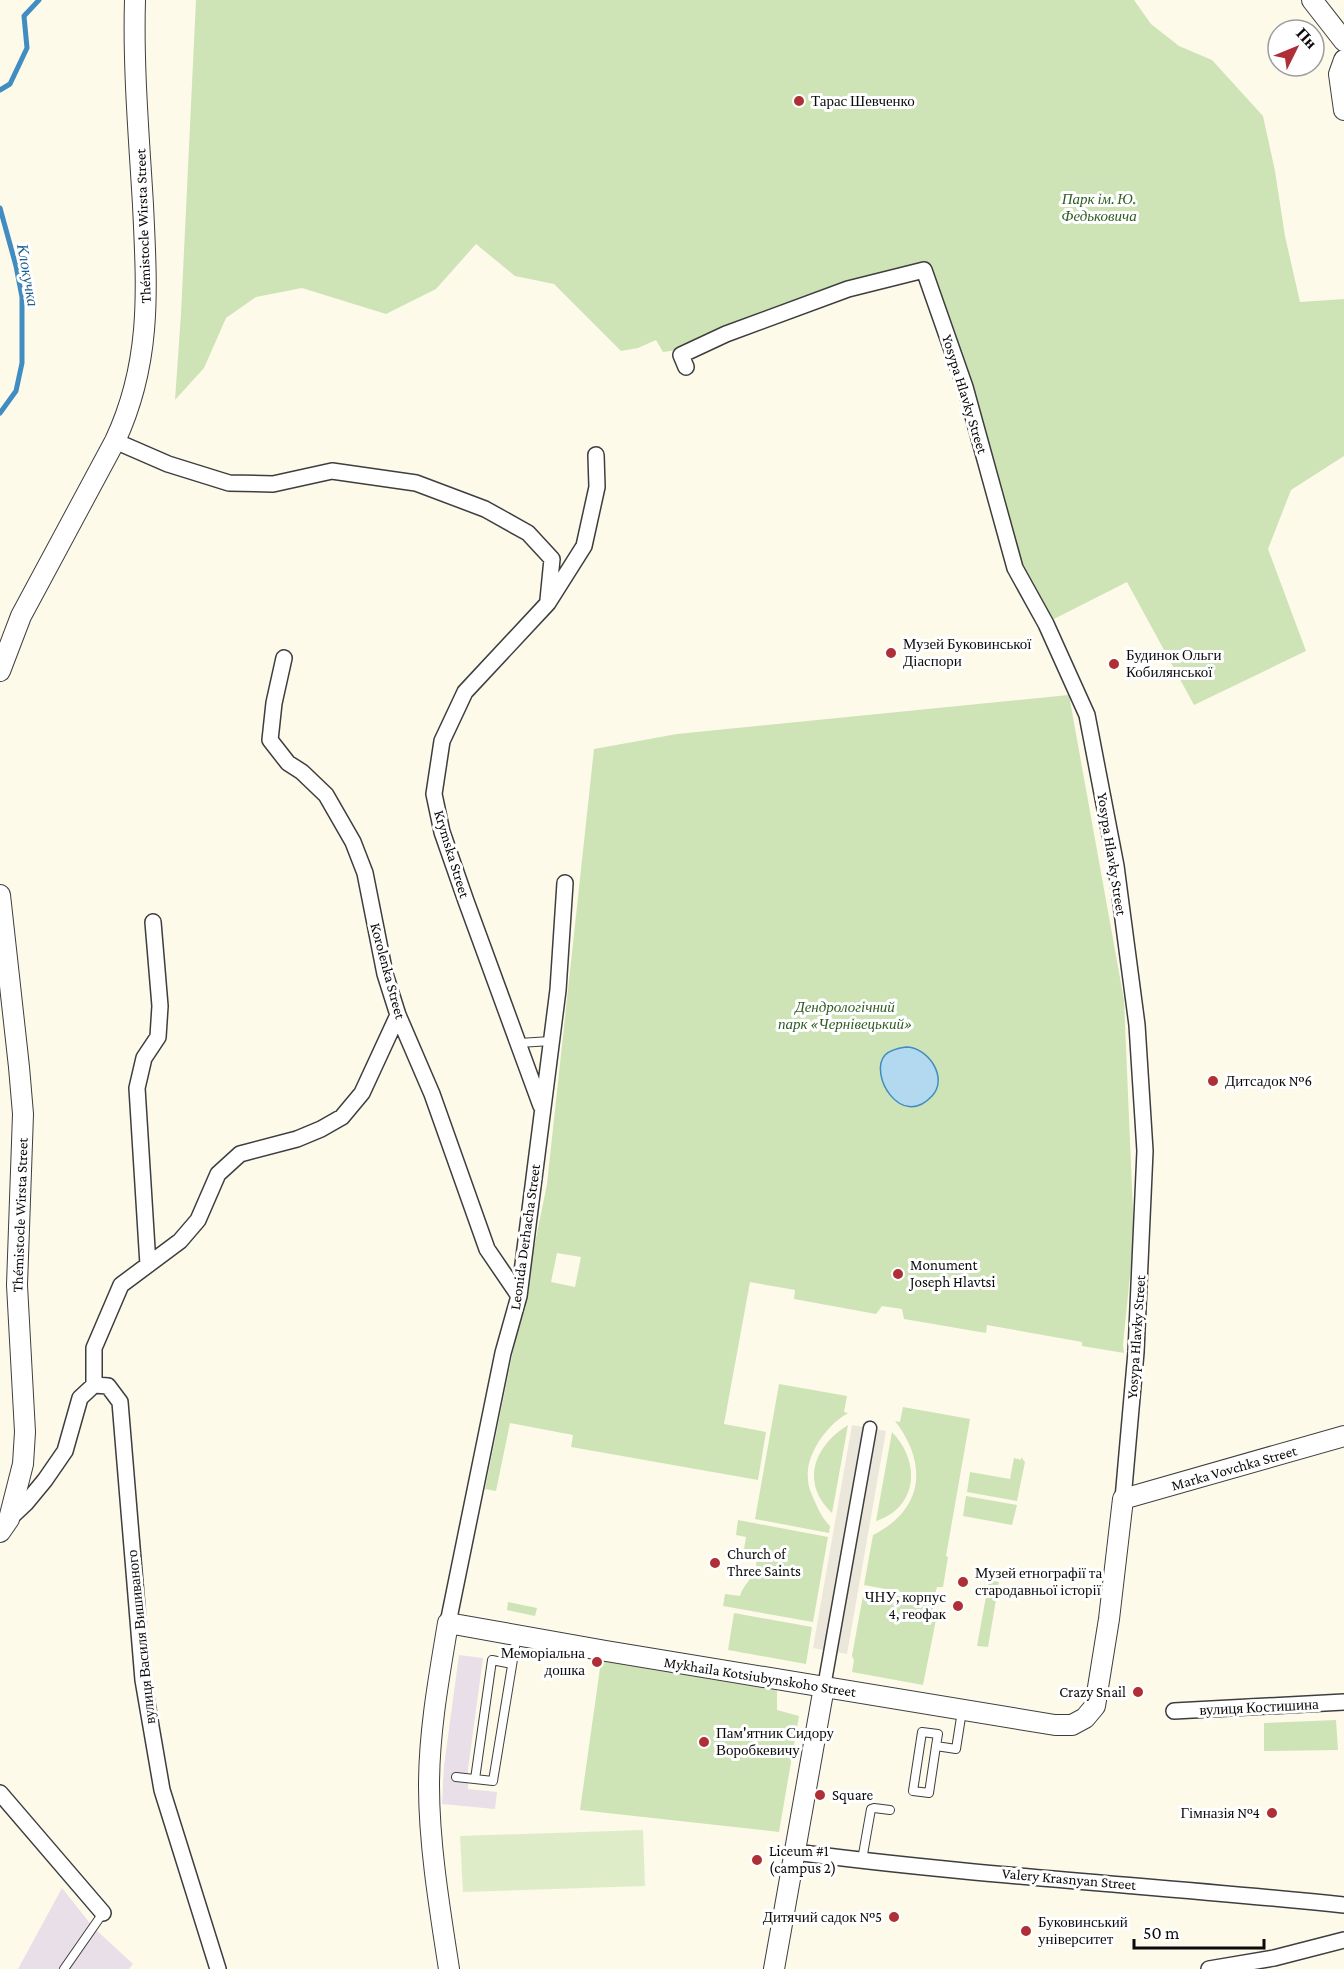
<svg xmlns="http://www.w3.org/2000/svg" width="1344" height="1969" font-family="'Crimson Pro',serif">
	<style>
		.industrial { fill: #e8dfe9 }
		.green { fill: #cee4b7; fill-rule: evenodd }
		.pitch { fill: #dfecc8 }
		.plaza { fill: #ebe7db }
		.water { fill: #b3d9f0; stroke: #418dc1; stroke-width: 1.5 }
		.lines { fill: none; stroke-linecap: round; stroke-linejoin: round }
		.stream { stroke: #418dc1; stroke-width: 5 }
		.service-casing { stroke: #3e3e3e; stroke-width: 10 }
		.pedestrian-casing { stroke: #3e3e3e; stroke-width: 15 }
		.minor-casing { stroke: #3e3e3e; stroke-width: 18 }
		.tertiary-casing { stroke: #3e3e3e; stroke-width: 22 }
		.service { stroke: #fff; stroke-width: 8 }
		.pedestrian { stroke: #fff; stroke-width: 12 }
		.minor { stroke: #fff; stroke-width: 15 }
		.tertiary { stroke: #fff; stroke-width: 20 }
		.poi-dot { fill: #ae2f35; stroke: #fff; stroke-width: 2 }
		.labels { text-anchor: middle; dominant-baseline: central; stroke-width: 6; stroke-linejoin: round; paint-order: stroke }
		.poi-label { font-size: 15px; fill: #0b0b0b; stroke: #fff; text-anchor: start }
		.park-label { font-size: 15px; font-style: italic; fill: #2d5c21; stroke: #fff }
		.street-label { font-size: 15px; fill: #0b0b0b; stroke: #fff }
		.water-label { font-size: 16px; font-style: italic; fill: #205f91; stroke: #fff }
	</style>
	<rect width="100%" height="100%" fill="#fdfaea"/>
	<!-- industrial -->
	<path class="industrial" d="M 459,1655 L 483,1658 L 468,1769 L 468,1789 L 497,1792 L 495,1809 L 442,1804 L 444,1766 Z
		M 62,1888 L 93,1927 L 133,1964 L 129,1969 L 18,1969 Z"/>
	<!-- green -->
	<path class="green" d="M 196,0 L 1134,0 L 1151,24 L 1179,46 L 1212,60 L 1263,116 L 1275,171 L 1285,236 L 1300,302 L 1344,299 L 1344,456 L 1291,490 L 1268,549 L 1306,651 L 1194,705 L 1127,582 L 1052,620 L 1022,567 L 971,387 L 927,263 L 842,285 L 677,350 L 663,352 L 656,340 L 638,348 L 621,351 L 554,284 L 515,276 L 476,244 L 436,289 L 386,314 L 302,288 L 256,297 L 226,318 L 204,368 L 175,400 L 181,314 Z
		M 1069,695 L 1124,1000 L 1134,1235 L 1123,1345 L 1124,1353 L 1082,1346 L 1082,1342 L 987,1325 L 986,1333 L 904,1319 L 902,1309 L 882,1306 L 876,1314 L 794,1299 L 795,1290 L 750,1282 L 724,1424 L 766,1432 L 758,1480 L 571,1447 L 573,1435 L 510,1423 L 496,1491 L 485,1489 L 547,1184 L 594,749 L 677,734 ZM 557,1253 L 581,1257 L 575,1287 L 551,1282 Z
		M 779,1384 L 847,1396 L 844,1412 L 848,1413 C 828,1424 805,1454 808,1479 C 808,1487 812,1495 815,1502 C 819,1511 823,1519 830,1526 L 829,1533 L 755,1519 Z
		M 903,1407 L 970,1419 L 946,1556 L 948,1557 L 943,1587 L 937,1587 L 934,1598 L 864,1585 L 873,1535 C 924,1509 928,1464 895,1421 L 900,1422 Z
		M 848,1425 L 832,1513 C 800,1483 814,1446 848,1425 Z
		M 892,1432 C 921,1462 918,1507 876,1521 Z
		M 1021,1457 L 1025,1462 L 1017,1501 L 967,1492 L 970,1472 L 1010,1479 L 1014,1458 L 1021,1460 Z
		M 966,1496 L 1017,1505 L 1012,1525 L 963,1516 Z
		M 738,1520 L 828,1537 L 813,1622 L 723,1606 L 725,1594 L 740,1596 C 744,1581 761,1574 755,1557 L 744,1549 L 746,1537 L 736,1535 Z
		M 989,1580 L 999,1582 L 988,1647 L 977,1646 Z
		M 864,1590 L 934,1602 L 932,1614 L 937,1615 L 923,1685 L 852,1672 L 854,1660 L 852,1656 Z
		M 508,1602 L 537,1608 L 535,1616 L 507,1610 Z
		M 734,1613 L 812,1627 L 806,1664 L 728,1650 Z
		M 601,1661 L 777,1689 L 777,1710 L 799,1716 L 779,1832 L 580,1810 Z
		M 1336,1720 L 1338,1750 L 1264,1751 L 1264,1723 Z"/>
	<!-- pitch -->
	<path class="pitch" d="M 643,1830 L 645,1886 L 463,1892 L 460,1836 Z"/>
	<!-- plaza -->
	<path class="plaza" d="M 852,1425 L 886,1431 L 847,1654 L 813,1648 Z"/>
	<!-- water -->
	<path class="water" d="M 906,1047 C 928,1047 949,1078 932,1096 C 901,1130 868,1074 885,1055 C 890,1050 899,1048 906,1047 Z"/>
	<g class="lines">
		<!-- stream -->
		<path class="stream" d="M 0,90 L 10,84 L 27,48 L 24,16 L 39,0
			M 0,208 L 16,266 L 22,297 L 22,363 L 16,391 L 0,413"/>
		<defs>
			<path id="service" d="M 519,1043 L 551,1041
				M 936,1746 L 938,1734 L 922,1732 L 913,1791 L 929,1793 L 936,1746 L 956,1749 L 962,1711
				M 456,1777 L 493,1781 L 517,1635
				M 475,1779 L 492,1660 L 512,1664
				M 862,1860 L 871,1809 L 874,1808 L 890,1810
				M 64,1969 L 103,1913"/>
			<path id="pedestrian" d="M 824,1687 L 870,1428"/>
			<path id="minor" d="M 686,367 L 681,355 L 726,334 L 848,289 L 924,270 L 965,387 L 1015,568 L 1046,624 L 1087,715 L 1116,866 L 1137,1025 L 1145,1151 L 1136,1352 L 1123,1499
				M 115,441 L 168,464 L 229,483 L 273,484 L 332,471 L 416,483 L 485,509 L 528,533 L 552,559 L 548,600
				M 284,658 L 274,703 L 270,740 L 288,763 L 302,772 L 326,795 L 353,842 L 365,873 L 385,974 L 398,1015 L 432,1094 L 487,1249 L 519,1296
				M 541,1106 L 466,901 L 442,832 L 434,794 L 442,741 L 465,692 L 548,603 L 584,546 L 597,487 L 596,455
				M 148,1265 L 137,1088 L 144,1058 L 158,1037 L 160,1006 L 153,922
				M 94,1385 L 108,1386 L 120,1402 L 143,1680 L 162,1790 L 218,1969
				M 94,1385 L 94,1348 L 121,1285 L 180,1241 L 198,1220 L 218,1174 L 240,1154 L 297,1139 L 321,1129 L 342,1117 L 362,1093 L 398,1015
				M 9,1519 L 26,1503 L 45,1480 L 65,1451 L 80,1398 L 94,1385
				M 448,1623 L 503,1353 L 519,1296 L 558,990 L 565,883
				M 1174,1711 L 1344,1702
				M 0,1793 L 103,1913
				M 795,1852 C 977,1876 1161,1886 1344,1905
				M 1209,1969 L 1274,1958 L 1344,1940"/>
			<path id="tertiary" d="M 1312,0 L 1344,41
				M 1344,60 L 1339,74 L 1344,110
				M 0,671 L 21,616 L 115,441 C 152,362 147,290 143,205 C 139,137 133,68 135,0
				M 0,895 L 19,1067 L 23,1114 L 17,1285 L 25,1432 L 23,1464 L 9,1519 L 0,1532
				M 449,1969 C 440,1911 429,1845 429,1786 C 429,1731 439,1677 448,1623 L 606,1651 L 1055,1725 L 1072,1725 L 1085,1718 L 1095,1706 L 1109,1619 L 1123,1499 L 1344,1436
				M 774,1969 L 824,1687"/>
		</defs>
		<!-- service casing -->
		<use href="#service" class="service-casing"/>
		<!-- pedestrian casing -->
		<use href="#pedestrian" class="pedestrian-casing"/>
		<!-- minor casing -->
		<use href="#minor" class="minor-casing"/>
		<!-- tertiary casing -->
		<use href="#tertiary" class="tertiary-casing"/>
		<!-- service -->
		<use href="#service" class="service"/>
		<!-- pedestrian -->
		<use href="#pedestrian" class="pedestrian"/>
		<!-- minor -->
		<use href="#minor" class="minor"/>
		<!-- tertiary -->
		<use href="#tertiary" class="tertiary"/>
	</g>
	<!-- markers -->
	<g class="poi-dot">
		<circle cx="799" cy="101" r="6"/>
		<circle cx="891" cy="653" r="6"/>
		<circle cx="1114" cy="664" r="6"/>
		<circle cx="1213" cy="1081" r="6"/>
		<circle cx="898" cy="1274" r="6"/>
		<circle cx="715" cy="1563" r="6"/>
		<circle cx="963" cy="1582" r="6"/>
		<circle cx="958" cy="1606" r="6"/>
		<circle cx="597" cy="1662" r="6"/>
		<circle cx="1138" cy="1692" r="6"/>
		<circle cx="704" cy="1742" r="6"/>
		<circle cx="820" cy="1795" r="6"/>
		<circle cx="1272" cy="1813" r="6"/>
		<circle cx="757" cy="1860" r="6"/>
		<circle cx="894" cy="1917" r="6"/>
		<circle cx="1026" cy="1931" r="6"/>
	</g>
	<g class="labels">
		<!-- poi labels -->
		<g class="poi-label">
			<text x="811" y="101">Тарас Шевченко</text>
			<text x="903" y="644">Музей Буковинської<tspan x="903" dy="17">Діаспори</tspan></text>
			<text x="1126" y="655">Будинок Ольги<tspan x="1126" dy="17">Кобилянської</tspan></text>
			<text x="1225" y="1081">Дитсадок №6</text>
			<text x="910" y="1265">Monument<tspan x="910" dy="17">Joseph Hlavtsi</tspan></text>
			<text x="727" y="1554">Church of<tspan x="727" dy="17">Three Saints</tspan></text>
			<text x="975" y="1573">Музей етнографії та<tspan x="975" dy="17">стародавньої історії</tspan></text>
			<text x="946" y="1597" text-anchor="end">ЧНУ, корпус<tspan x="946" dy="17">4, геофак</tspan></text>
			<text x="585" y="1653" text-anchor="end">Меморіальна<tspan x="585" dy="17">дошка</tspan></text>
			<text x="1126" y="1692" text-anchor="end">Crazy Snail</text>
			<text x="716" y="1733">Пам'ятник Сидору<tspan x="716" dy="17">Воробкевичу</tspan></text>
			<text x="832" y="1795">Square</text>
			<text x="1260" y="1813" text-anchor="end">Гімназія №4</text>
			<text x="769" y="1851">Liceum #1<tspan x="769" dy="17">(campus 2)</tspan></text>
			<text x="882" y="1917" text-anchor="end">Дитячий садок №5</text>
			<text x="1038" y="1922">Буковинський<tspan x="1038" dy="17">університет</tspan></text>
		</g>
		<!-- park labels -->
		<g class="park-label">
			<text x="1099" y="199">Парк ім. Ю.<tspan x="1099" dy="17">Федьковича</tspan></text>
			<text x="845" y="1007">Дендрологічний<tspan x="845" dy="17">парк «Чернівецький»</tspan></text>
		</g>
		<!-- street labels -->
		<g class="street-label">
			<text transform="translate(143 226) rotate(-92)">Thémistocle Wirsta Street</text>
			<text transform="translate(965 394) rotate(73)">Yosypa Hlavky Street</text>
			<text transform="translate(452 854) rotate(73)">Krymska Street</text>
			<text transform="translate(1112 854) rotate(81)">Yosypa Hlavky Street</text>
			<text transform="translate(388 971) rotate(75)">Korolenka Street</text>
			<text transform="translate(20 1215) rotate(-88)">Thémistocle Wirsta Street</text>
			<text transform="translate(525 1237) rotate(-82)">Leonida Derhacha Street</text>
			<text transform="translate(1136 1337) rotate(-86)">Yosypa Hlavky Street</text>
			<text transform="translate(1234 1468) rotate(-16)">Marka Vovchka Street</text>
			<text transform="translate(141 1637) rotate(-96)">вулиця Василя Вишиваного</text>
			<text transform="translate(760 1677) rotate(9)">Mykhaila Kotsiubynskoho Street</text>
			<text transform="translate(1259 1707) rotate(-3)">вулиця Костишина</text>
			<text transform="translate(1069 1879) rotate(5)">Valery Krasnyan Street</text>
		</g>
		<!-- water labels -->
		<g class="water-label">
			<text transform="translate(28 275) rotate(80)">Клокучка</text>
		</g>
	</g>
	<!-- north arrow -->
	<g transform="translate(1296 48) rotate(47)"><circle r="28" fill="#ffffff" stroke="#9d9d9d" stroke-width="1.5"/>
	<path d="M0-4.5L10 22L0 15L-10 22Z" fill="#ae2f35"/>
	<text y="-9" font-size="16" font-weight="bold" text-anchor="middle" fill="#0b0b0b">Пн</text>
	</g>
	<!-- scale -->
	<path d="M1134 1939v9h130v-9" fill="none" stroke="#0b0b0b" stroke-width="3"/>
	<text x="1143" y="1939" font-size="18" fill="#0b0b0b" stroke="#ffffff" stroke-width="4.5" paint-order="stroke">50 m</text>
</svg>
